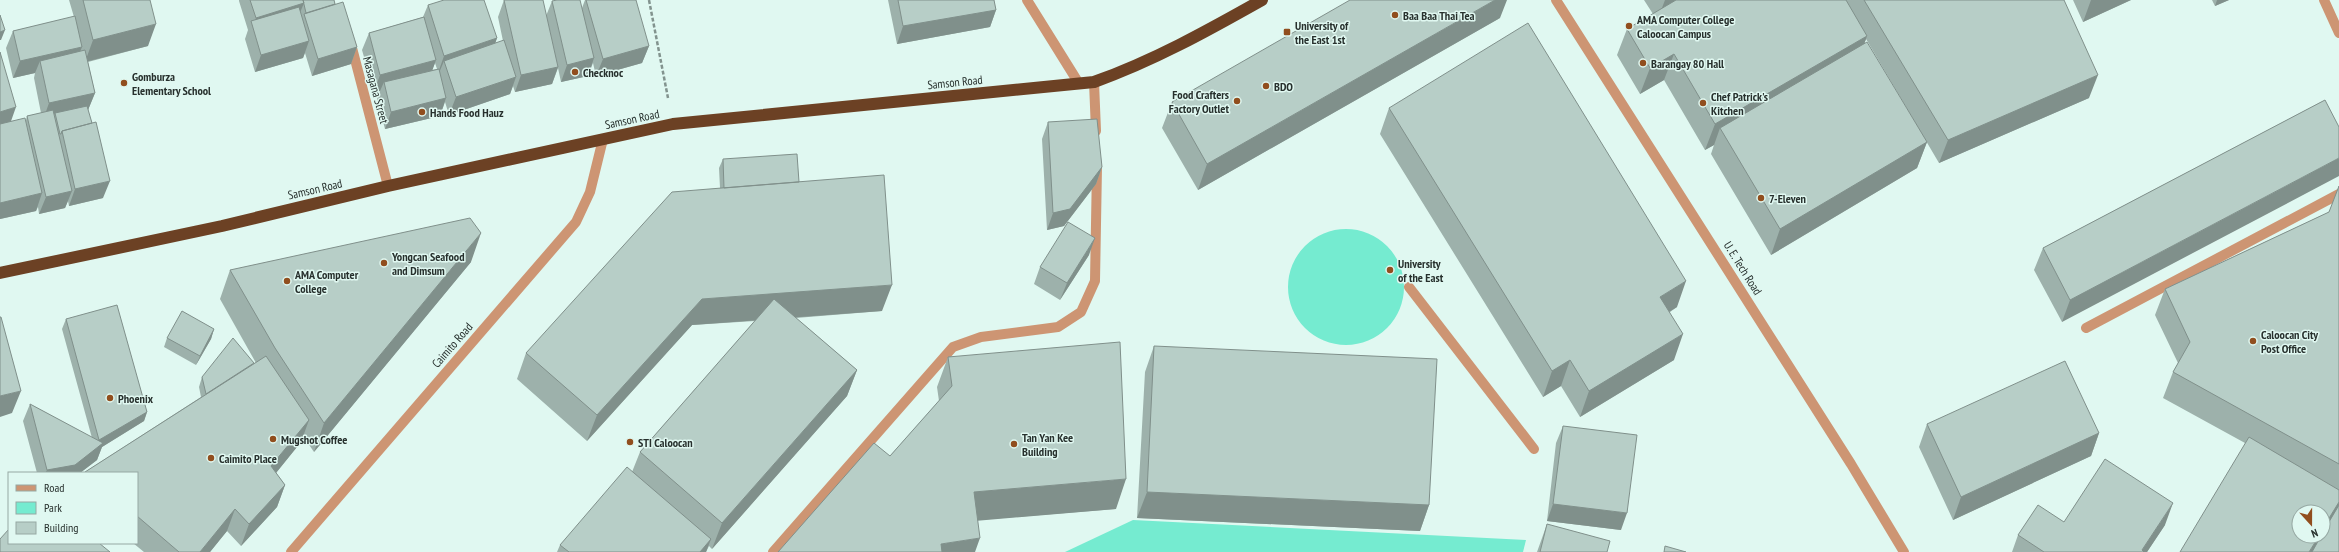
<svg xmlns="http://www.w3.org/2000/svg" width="2339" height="552" font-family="'PT Sans Narrow',sans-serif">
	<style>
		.green { fill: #75ebd0 }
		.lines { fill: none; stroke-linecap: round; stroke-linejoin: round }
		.path { stroke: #82938e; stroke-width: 2.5; stroke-dasharray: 4 2; stroke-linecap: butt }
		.minor { stroke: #cd9573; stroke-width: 10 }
		.highway { stroke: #6c4124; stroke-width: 12 }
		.wall { fill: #9db1ab; fill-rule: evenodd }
		.shaded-wall { fill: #80908b }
		.building { fill: #b7cec7; stroke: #80908b }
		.poi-dot { fill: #914e1e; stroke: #e0f8f1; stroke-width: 1.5 }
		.labels { text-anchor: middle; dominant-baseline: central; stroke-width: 3; stroke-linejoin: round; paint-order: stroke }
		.poi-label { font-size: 12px; font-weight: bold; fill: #27302d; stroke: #e0f8f1; text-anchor: start }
		.street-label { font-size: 12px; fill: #27302d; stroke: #e0f8f1 }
	</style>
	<rect width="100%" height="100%" fill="#e0f8f1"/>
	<!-- green -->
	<path class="green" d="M1288 287a58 58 0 1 1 116 0a58 58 0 1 1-116 0Z
		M 1133,520 L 1526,540 L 1523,552 L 1065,552 Z"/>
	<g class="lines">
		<!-- path -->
		<path class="path" d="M 649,0 L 668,98"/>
		<!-- minor -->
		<path class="minor" d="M 1027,0 L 1078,82
			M 1556,0 L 1851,464 L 1904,552
			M 2324,0 L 2339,33
			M 351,44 L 388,186
			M 1094,82 L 1096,131
			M 1409,287 L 1534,449
			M 2086,328 L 2339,194
			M 291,552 L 576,222 L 590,192 L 603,139
			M 773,552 L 953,347 L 981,337 L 1058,327 L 1081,312 L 1095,281 L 1097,167"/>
		<!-- highway -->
		<path class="highway" d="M 0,273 L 222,226 L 388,186 L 673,124 L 1094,82 C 1153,61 1207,31 1262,0"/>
	</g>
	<!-- wall -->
	<path class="wall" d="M 69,0 L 150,0 L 148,46 L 88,62 L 95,93 L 88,110 L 103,198 L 69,206 L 68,201 L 65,208 L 39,214 L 38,207 L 36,211 L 0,219 L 0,52 L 11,121 L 26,120 L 27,116 L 41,113 L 34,78 L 35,73 L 13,78 L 6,48 L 13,31 L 74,17 Z
		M 239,0 L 334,0 L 335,4 L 357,47 L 351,64 L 312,76 L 305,53 L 303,58 L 255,72 L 245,39 L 248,30 L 239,1 Z
		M 504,0 L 546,16 L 552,1 L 582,8 L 585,0 L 586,0 L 649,46 L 642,63 L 596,76 L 593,63 L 588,76 L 561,82 L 558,68 L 552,84 L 515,92 L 513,86 L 510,94 L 449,115 L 445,102 L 440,116 L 385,129 L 377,99 L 380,91 L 374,92 L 362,50 L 369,33 L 423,17 L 428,5 L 497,38 L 495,43 L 503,41 L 498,17 ZM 435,63 L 437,69 L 432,70 Z
		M 888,0 L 994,0 L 996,10 L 990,27 L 897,44 Z
		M 1644,0 L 2064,0 L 2089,98 L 1939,163 L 1866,39 L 1864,44 L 1927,142 L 1917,168 L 1771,255 L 1711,154 L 1714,145 L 1705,150 L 1664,80 L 1640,94 L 1617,55 L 1627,29 L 1653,14 Z
		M 2073,0 L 2131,0 L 2083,22 Z
		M 2212,0 L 2229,0 L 2215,6 Z
		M 1500,18 L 1198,190 L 1162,128 L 1172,102 Z
		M 2325,100 L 2062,322 L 2034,270 L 2043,248 Z
		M 1389,108 L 1677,307 L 1670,312 L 1674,360 L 1580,417 L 1561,386 L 1543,397 L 1380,134 Z
		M 1048,122 L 1102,167 L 1096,184 L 1064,226 L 1047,230 L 1042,139 Z
		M 723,159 L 799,182 L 882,311 L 796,318 L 857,370 L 847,396 L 712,549 L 709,546 L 706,552 L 557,552 L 560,545 L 632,472 L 640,452 L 755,321 L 692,325 L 587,441 L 517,379 L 526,353 L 720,188 L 719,168 Z
		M 2339,186 L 2339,552 L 2245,443 L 2163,398 L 2173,372 L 2178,363 L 2155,315 L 2165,289 L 2329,212 Z
		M 1089,255 L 1060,300 L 1034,284 L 1040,267 Z
		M 471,262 L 314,452 L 303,436 L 301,442 L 276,473 L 285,485 L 277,507 L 241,546 L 227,531 L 210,552 L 144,552 L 133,543 L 137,543 L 137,473 L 84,473 L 85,472 L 201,397 L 199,387 L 202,377 L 256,363 L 220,299 L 230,270 Z
		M 66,319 L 147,412 L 144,421 L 102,447 L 97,460 L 80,473 L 37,473 L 23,421 L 30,404 L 92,438 L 62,329 Z
		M 214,329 L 211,339 L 196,365 L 164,347 L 167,338 Z
		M 1154,346 L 1429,505 L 1420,531 L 1137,518 L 1145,372 Z
		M 948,357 L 1116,509 L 978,520 L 890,456 L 939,401 L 937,387 Z
		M 1927,424 L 2099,433 L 2091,456 L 1953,520 L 1919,447 Z
		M 1563,426 L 1621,530 L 1547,521 L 1556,443 Z
		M 2064,522 L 2165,525 L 2147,552 L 2012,552 L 2018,535 Z
		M 1547,524 L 1607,552 L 1537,552 Z"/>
	<!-- shaded-wall -->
	<path class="shaded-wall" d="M 1495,0 L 1507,0 L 1500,18 L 1198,190 L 1207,164 Z
		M 1665,0 L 1693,0 L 1657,21 Z
		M 2091,0 L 2131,0 L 2083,22 Z
		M 2217,0 L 2229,0 L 2215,6 Z
		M 304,3 L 297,20 L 252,26 L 256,18 Z
		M 996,10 L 990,27 L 897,44 L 903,26 Z
		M 156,24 L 148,46 L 85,62 L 93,40 Z
		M 5,30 L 1,40 L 0,40 L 0,32 Z
		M 1867,36 L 1858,62 L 1720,128 L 1714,145 L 1705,150 L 1715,124 Z
		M 497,38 L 491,56 L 444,61 L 439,73 L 438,73 L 444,56 Z
		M 309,41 L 303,58 L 255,72 L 261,55 Z
		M 649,46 L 642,63 L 596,76 L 603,59 Z
		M 82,47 L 75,64 L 40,61 L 35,73 L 13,78 L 20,61 Z
		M 357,47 L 351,64 L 312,76 L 318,59 Z
		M 1674,54 L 1664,80 L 1640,94 L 1650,68 Z
		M 594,58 L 588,76 L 561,82 L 567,65 Z
		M 436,60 L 430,77 L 384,82 L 380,91 L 374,92 L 380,75 Z
		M 558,67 L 552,84 L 515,92 L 521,75 Z
		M 2098,75 L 2089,98 L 1939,163 L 1948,140 Z
		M 516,77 L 510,94 L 449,115 L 456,97 Z
		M 95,93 L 88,110 L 55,113 L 53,118 L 43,120 L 49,103 Z
		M 446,98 L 440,116 L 385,129 L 391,112 Z
		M 16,107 L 10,124 L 0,127 L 0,112 Z
		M 1927,142 L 1917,168 L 1771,255 L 1780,229 Z
		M 2339,158 L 2339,176 L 2062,322 L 2070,300 Z
		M 1102,167 L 1096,184 L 1064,226 L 1047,230 L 1053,213 Z
		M 110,181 L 103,198 L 69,206 L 75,189 Z
		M 72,191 L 65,208 L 39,214 L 46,197 Z
		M 42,193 L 36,211 L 0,219 L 0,203 Z
		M 481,233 L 471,262 L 314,452 L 324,423 Z
		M 1095,238 L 1089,255 L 1060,300 L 1067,283 Z
		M 1686,281 L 1677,307 L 1651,323 L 1660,297 Z
		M 892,285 L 882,311 L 692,325 L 587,441 L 597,415 L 702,299 Z
		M 214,329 L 211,339 L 196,365 L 200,356 Z
		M 1683,334 L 1674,360 L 1580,417 L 1589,391 Z
		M 1570,360 L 1561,386 L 1543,397 L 1552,371 Z
		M 857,370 L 847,396 L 712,549 L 722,523 Z
		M 21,391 L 12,413 L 0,417 L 0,396 Z
		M 147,412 L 144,421 L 102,447 L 97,460 L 80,473 L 45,473 L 47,470 L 97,448 L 99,440 Z
		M 309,420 L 301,442 L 263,489 L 271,466 Z
		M 2099,433 L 2091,456 L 1953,520 L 1961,497 Z
		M 1126,479 L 1116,509 L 963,522 L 974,492 Z
		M 285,485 L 277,507 L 241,546 L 249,524 Z
		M 1147,492 L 1429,505 L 1420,531 L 1137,518 Z
		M 2339,502 L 2339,507 L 2314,552 L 2309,552 L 2319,536 L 2323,536 L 2323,528 Z
		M 2173,503 L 2165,525 L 2147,552 L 2141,552 Z
		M 1553,504 L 1627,513 L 1621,530 L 1547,521 Z
		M 235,509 L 227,531 L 210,552 L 200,552 Z
		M 980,538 L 975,552 L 938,552 L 941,544 Z
		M 711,539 L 706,552 L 700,552 Z"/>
	<!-- building -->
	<path class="building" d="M 83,0 L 150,0 L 156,24 L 93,40 Z
		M 250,0 L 303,0 L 304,3 L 256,18 Z
		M 303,0 L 334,0 L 335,4 L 306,13 Z
		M 444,0 L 484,0 L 497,38 L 444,56 L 428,5 Z
		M 504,0 L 543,0 L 558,67 L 521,75 Z
		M 557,0 L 580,0 L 594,58 L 567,65 L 552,1 Z
		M 586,0 L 636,0 L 649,46 L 603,59 Z
		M 898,0 L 994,0 L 996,10 L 903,26 Z
		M 1350,0 L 1495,0 L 1207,164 L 1172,102 Z
		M 1676,0 L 1846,0 L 1867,36 L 1715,124 L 1674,54 L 1650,68 L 1627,29 Z
		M 1864,0 L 2064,0 L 2098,75 L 1948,140 Z
		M 343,2 L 357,47 L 318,59 L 304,14 Z
		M 299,7 L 309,41 L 261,55 L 251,21 Z
		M 0,15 L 5,30 L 0,32 Z
		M 75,16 L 82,47 L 20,61 L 13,31 Z
		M 424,17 L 436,60 L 380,75 L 369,33 Z
		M 1528,23 L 1686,281 L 1660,297 L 1683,334 L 1589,391 L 1570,360 L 1552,371 L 1389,108 Z
		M 504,40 L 516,77 L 456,97 L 444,61 Z
		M 1867,42 L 1927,142 L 1780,229 L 1720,128 Z
		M 85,50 L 95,93 L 49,103 L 40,61 Z
		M 0,52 L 16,107 L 0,112 Z
		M 439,69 L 446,98 L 391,112 L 384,82 Z
		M 2325,100 L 2339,127 L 2339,158 L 2070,300 L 2043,248 Z
		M 87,106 L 92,123 L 62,131 L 61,134 L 60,134 L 55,113 Z
		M 53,110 L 72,191 L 46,197 L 27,116 Z
		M 25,118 L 42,193 L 0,203 L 0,124 Z
		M 1097,119 L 1102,167 L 1070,209 L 1053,213 L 1048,122 Z
		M 96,122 L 110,181 L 75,189 L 62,131 Z
		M 797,154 L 799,182 L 724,188 L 723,159 Z
		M 884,175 L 892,285 L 702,299 L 597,415 L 526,353 L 672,192 Z
		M 2339,186 L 2339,464 L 2173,372 L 2190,342 L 2165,289 L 2329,212 Z
		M 470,218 L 481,233 L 324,423 L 275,348 L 230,270 Z
		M 1068,222 L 1095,238 L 1067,283 L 1040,267 Z
		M 774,299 L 857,370 L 722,523 L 640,452 Z
		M 117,305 L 147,412 L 99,440 L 66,319 Z
		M 182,311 L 214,329 L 200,356 L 167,338 Z
		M 0,317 L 1,317 L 21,391 L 0,396 Z
		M 233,338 L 254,363 L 206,394 L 202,377 Z
		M 1120,342 L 1126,479 L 974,492 L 980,538 L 941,544 L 942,552 L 778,552 L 874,443 L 890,456 L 952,386 L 948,357 Z
		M 1154,346 L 1437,359 L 1429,505 L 1147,492 Z
		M 266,356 L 309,420 L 271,466 L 285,485 L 249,524 L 235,509 L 200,552 L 179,552 L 137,516 L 137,473 L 86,473 L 85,472 Z
		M 2065,361 L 2099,433 L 1961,497 L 1927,424 Z
		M 30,404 L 103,443 L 75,465 L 47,470 Z
		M 1563,426 L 1637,435 L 1627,513 L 1553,504 Z
		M 2249,437 L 2339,490 L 2339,502 L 2323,528 L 2323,512 L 2299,512 L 2299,536 L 2319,536 L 2309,552 L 2180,552 Z
		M 2105,459 L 2173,503 L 2142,550 L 2144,552 L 2044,552 L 2018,535 L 2038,505 L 2064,522 Z
		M 627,467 L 711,539 L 700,552 L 569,552 L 560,545 Z
		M 2339,505 L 2339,552 L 2312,552 L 2321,536 L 2323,536 L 2323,532 Z
		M 1547,524 L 1610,541 L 1607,552 L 1540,552 Z
		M 9,529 L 9,543 L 99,543 L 110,552 L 0,552 L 0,539 Z
		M 1665,546 L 1686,552 L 1664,552 Z"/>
	<!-- markers -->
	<g class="poi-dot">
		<circle cx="1395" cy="15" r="4"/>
		<circle cx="1629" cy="26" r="4"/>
		<rect x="1283" y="28" width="8" height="8" rx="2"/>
		<circle cx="1643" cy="63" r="4"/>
		<circle cx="575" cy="72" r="4"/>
		<circle cx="124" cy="83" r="4"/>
		<circle cx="1266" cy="86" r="4"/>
		<circle cx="1237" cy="101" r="4"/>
		<circle cx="1703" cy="103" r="4"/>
		<circle cx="422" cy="112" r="4"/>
		<circle cx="1761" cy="198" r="4"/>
		<circle cx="384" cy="263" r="4"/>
		<circle cx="1390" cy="270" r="4"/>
		<circle cx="287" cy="281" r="4"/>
		<circle cx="2253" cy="341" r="4"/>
		<circle cx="110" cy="398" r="4"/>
		<circle cx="273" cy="439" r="4"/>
		<circle cx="630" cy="442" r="4"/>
		<circle cx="1014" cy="444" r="4"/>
		<circle cx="211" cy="458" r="4"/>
	</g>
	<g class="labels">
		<!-- poi labels -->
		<g class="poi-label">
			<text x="1403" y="15">Baa Baa Thai Tea</text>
			<text x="1637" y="19">AMA Computer College<tspan x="1637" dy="14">Caloocan Campus</tspan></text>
			<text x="1295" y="25">University of<tspan x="1295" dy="14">the East 1st</tspan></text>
			<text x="1651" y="63">Barangay 80 Hall</text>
			<text x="583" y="72">Checknoc</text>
			<text x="132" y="76">Gomburza<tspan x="132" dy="14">Elementary School</tspan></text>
			<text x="1274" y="86">BDO</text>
			<text x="1229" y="94" text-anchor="end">Food Crafters<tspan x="1229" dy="14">Factory Outlet</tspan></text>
			<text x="1711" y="96">Chef Patrick's<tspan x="1711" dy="14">Kitchen</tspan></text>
			<text x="430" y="112">Hands Food Hauz</text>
			<text x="1769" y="198">7-Eleven</text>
			<text x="392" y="256">Yongcan Seafood<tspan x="392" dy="14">and Dimsum</tspan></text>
			<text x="1398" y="263">University<tspan x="1398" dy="14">of the East</tspan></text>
			<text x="295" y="274">AMA Computer<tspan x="295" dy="14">College</tspan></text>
			<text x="2261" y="334">Caloocan City<tspan x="2261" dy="14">Post Office</tspan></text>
			<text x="118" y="398">Phoenix</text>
			<text x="1022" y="437">Tan Yan Kee<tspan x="1022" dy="14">Building</tspan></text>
			<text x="281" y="439">Mugshot Coffee</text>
			<text x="638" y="442">STI Caloocan</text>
			<text x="219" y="458">Caimito Place</text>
		</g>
		<!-- street labels -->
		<g class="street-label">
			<text transform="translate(955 82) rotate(-6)">Samson Road</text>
			<text transform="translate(376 90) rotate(75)">Masagana Street</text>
			<text transform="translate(632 119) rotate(-12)">Samson Road</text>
			<text transform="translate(315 189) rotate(-13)">Samson Road</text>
			<text transform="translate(1743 268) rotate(58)">U. E. Tech Road</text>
			<text transform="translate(452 345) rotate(-49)">Caimito Road</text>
		</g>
	</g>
	<!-- legend -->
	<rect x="8" y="472" width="130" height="72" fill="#e0f8f1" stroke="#96a8a3"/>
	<rect x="16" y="485" width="20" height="6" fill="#cd9573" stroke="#96a8a3"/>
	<text x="44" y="492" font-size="12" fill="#27302d">Road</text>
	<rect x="16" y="502" width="20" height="12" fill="#75ebd0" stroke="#96a8a3"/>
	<text x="44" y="512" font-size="12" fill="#27302d">Park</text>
	<rect x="16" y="522" width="20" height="12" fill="#b7cec7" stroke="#96a8a3"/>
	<text x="44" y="532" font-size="12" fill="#27302d">Building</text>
	<!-- north arrow -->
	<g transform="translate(2311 524) rotate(159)"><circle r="19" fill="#e0f8f1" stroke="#96a8a3"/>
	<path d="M0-3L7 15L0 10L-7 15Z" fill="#914e1e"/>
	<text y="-6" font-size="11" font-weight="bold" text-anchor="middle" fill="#27302d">N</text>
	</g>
</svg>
